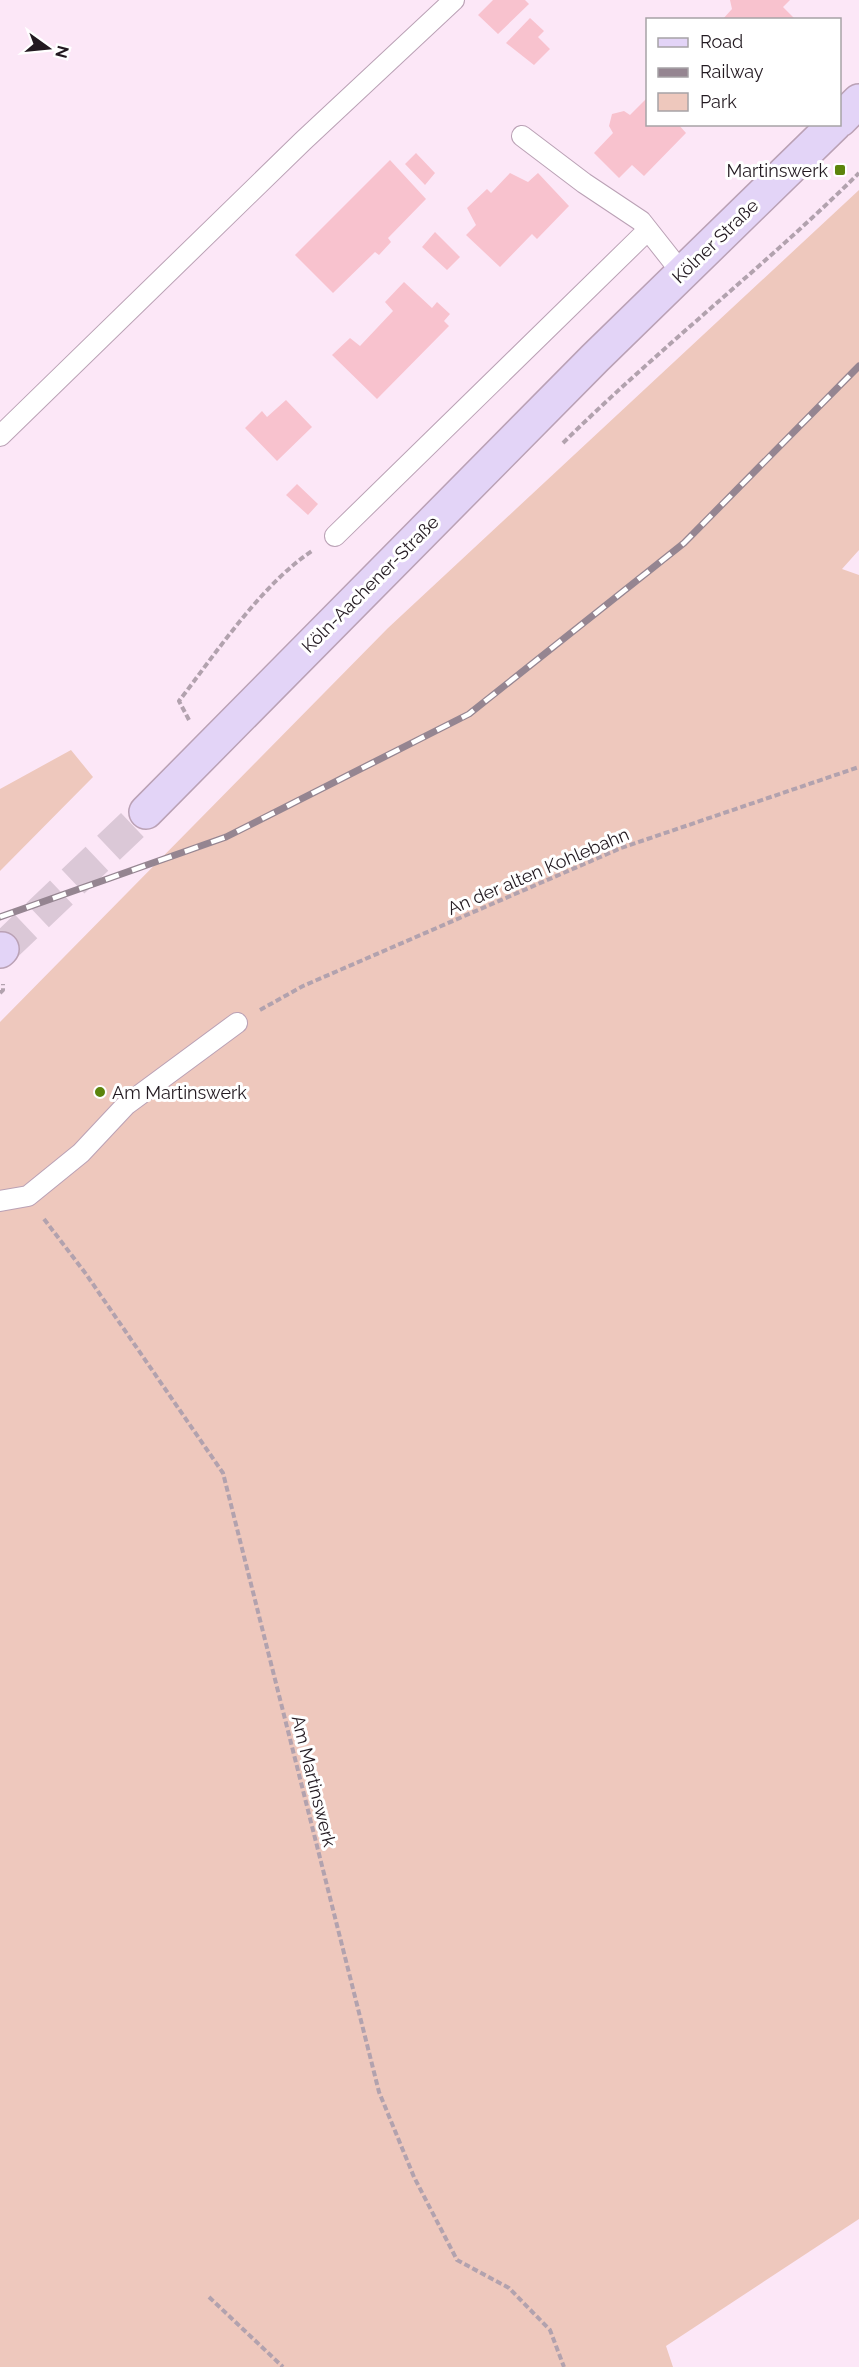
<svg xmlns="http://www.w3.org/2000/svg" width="859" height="2367" font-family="Raleway,sans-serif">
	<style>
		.green { fill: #eec8bd }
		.building { fill: #f8c2ce }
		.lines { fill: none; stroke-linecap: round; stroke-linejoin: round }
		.secondary-tunnel { stroke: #dbc8d7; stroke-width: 33; stroke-dasharray: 33 16; stroke-linecap: butt }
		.lane-casing { stroke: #baa1b5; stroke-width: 22 }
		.secondary-casing { stroke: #baa1b5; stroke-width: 36 }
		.path { stroke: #b2a2ae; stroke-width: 4; stroke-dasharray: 6 3; stroke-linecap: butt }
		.lane { stroke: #fff; stroke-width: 20 }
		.secondary { stroke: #e3d4f7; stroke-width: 33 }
		.rail-casing { stroke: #958591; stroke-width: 7 }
		.rail { stroke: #fff; stroke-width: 4.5; stroke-dasharray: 14; stroke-linecap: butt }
		.poi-dot { fill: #5c840c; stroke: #fff; stroke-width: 2 }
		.labels { text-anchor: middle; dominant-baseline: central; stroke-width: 6; stroke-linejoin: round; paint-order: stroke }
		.poi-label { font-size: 18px; fill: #221920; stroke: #fff; text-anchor: end }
		.street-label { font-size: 18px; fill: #221920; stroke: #fff }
	</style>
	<rect width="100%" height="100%" fill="#fce7f7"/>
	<!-- green -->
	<path class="green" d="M 859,190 L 859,550 L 842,569 L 859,575 L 859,2219 L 666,2346 L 673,2367 L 0,2367 L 0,1022 L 388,628 Z
		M 71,750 L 93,777 L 0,871 L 0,789 Z"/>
	<!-- building -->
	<path class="building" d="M 493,0 L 525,0 L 529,4 L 498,34 L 478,15 Z
		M 730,0 L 790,0 L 783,7 L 796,20 L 722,20 L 732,9 Z
		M 530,18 L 544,31 L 538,37 L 550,49 L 534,65 L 506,43 Z
		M 648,97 L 648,124 L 678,124 L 686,133 L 644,176 L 632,165 L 619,178 L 594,153 L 613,133 L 609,126 L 612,114 L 624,111 L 630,115 Z
		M 416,153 L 435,173 L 425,185 L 405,164 Z
		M 390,160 L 426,199 L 388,238 L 391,242 L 379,255 L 375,252 L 333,293 L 295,255 Z
		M 510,173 L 528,182 L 538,173 L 569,206 L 537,239 L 532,234 L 500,267 L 466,235 L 476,225 L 467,208 L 487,189 L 491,193 Z
		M 435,232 L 460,257 L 447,270 L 422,247 Z
		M 404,282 L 432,308 L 437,302 L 450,314 L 444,321 L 449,326 L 377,399 L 332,355 L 350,338 L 360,346 L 393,311 L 385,302 Z
		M 286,400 L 312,427 L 277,461 L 245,428 L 262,411 L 267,417 Z
		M 297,484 L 318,504 L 308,515 L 286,495 Z"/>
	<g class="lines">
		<!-- secondary-tunnel -->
		<path class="secondary-tunnel" d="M 2,949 L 146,812"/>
		<defs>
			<path id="lane" d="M 522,136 L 584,183 L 641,221 L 682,273
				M 0,436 L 303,141 L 454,0
				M 335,536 L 648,230
				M 0,1201 L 28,1196 L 81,1153 L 126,1105 L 237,1023"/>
			<path id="secondary" d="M 840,120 L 859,101
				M 146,812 L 595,358 L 835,124
				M 0,951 L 2,949"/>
		</defs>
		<!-- lane casing -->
		<use href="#lane" class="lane-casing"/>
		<!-- secondary casing -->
		<use href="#secondary" class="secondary-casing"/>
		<!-- path -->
		<path class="path" d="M 563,443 C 658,349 764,267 859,173
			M 189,720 L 179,701 C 216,653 262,584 312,551
			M 0,993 L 3,990 L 3,984
			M 260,1010 L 303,986 L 621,848 L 859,767
			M 44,1219 L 86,1274 L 223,1473 L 379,2092 L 414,2177 L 457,2260 L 509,2288 L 550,2330 L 564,2367
			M 209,2297 L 283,2367"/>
		<!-- lane -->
		<use href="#lane" class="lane"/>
		<!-- secondary -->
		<use href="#secondary" class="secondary"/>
		<defs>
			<path id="rail" d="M 0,917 L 226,837 L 469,714 L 684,543 L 859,366"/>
		</defs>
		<!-- rail casing -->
		<use href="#rail" class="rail-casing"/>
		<!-- rail -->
		<use href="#rail" class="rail"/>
	</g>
	<!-- markers -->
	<g class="poi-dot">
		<rect x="834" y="164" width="12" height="12" rx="3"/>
		<circle cx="100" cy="1092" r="6"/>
	</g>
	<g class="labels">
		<!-- poi labels -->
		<g class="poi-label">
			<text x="828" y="170">Martinswerk</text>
			<text x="112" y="1092" text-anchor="start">Am Martinswerk</text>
		</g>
		<!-- street labels -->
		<g class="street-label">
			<text transform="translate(715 241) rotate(-44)">Kölner Straße</text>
			<text transform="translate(370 584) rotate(-45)">Köln-Aachener-Straße</text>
			<text transform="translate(538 871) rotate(-23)">An der alten Kohlebahn</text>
			<text transform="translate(314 1781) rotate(76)">Am Martinswerk</text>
		</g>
	</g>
	<!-- legend -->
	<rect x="646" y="18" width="195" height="108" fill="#ffffff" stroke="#a7a3a6" stroke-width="1.5"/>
	<rect x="658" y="38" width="30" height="9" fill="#e3d4f7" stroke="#a7a3a6" stroke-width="1.5"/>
	<text x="700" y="48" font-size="18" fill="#221920">Road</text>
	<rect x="658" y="68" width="30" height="9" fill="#958591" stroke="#a7a3a6" stroke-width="1.5"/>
	<text x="700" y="78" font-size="18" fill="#221920">Railway</text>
	<rect x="658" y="93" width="30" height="18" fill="#eec8bd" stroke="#a7a3a6" stroke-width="1.5"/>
	<text x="700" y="108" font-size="18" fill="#221920">Park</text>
	<!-- north arrow -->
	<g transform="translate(48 48) rotate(105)" stroke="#ffffff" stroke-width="4.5" paint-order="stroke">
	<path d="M0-4.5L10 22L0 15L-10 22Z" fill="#221920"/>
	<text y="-9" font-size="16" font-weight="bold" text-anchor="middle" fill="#221920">N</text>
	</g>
</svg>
